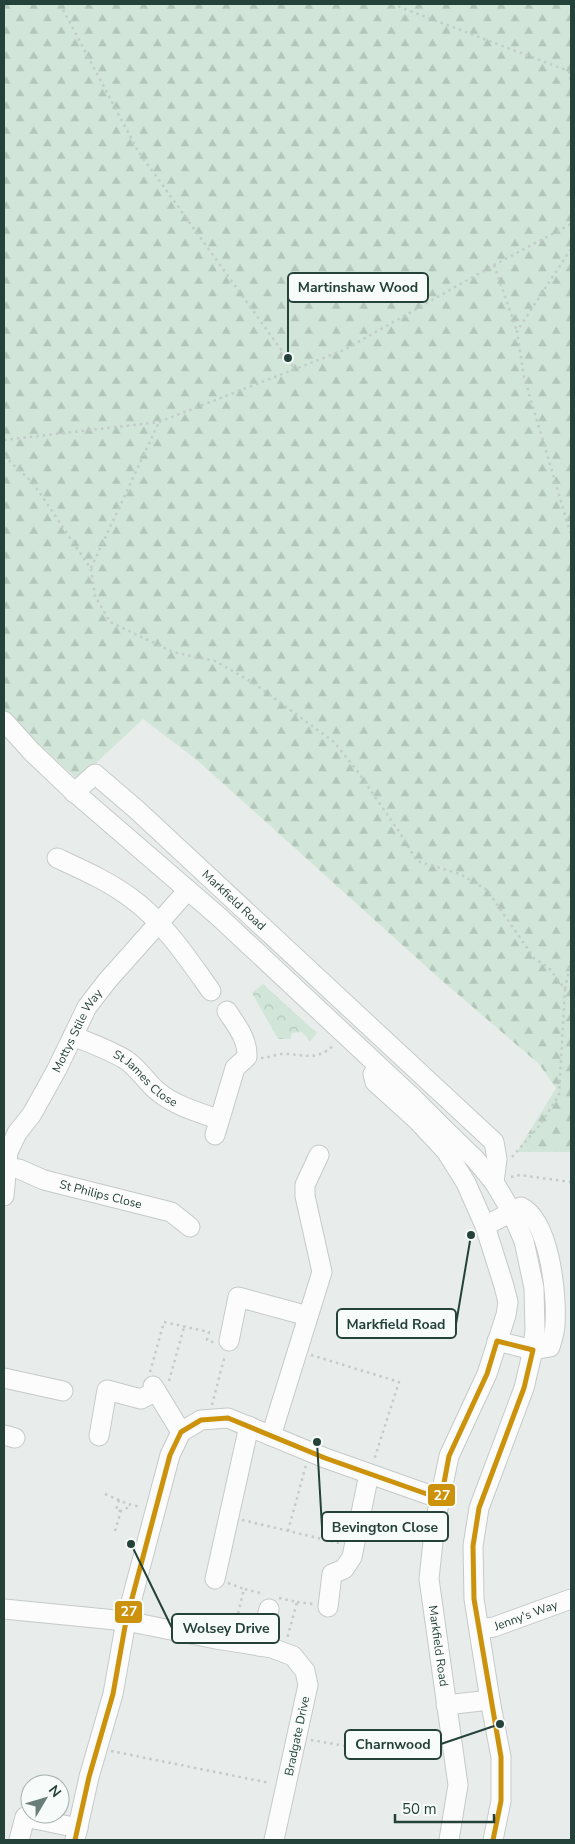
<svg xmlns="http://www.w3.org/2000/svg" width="575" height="1844" font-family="'Nunito Sans',sans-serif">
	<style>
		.forest { fill: url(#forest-firs) }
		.park { fill: url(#park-crowns) }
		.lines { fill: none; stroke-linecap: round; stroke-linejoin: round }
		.minor-casing { stroke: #c5cac8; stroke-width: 21 }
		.path { stroke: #c3ccca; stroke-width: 2.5; stroke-dasharray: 2.5 4; stroke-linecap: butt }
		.minor { stroke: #fcfcfc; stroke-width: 19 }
		.bus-1-casing { stroke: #f7fbf9; stroke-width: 9 }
		.bus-1 { stroke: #cd920c; stroke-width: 5 }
		.labels { text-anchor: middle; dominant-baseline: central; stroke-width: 4; stroke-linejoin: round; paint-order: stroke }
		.street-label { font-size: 12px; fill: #24423a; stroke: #f7fbf9 }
		.leader { fill: none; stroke: #24423a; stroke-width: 2 }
		.callout-dot { fill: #24423a; stroke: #f7fbf9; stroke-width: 2 }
		.callout { fill: #f7fbf9; stroke: #24423a; stroke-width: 2 }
		.callout-label { font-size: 14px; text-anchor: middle; font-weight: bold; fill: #24423a }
		.line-badge { stroke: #f7fbf9; stroke-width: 2 }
		.badge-label { font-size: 14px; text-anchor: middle; font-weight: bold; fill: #fff }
	</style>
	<defs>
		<pattern id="forest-firs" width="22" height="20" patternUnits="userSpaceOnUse" patternTransform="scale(1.25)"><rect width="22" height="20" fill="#d1e6d8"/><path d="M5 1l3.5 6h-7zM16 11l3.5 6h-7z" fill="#b3c6ba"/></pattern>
		<pattern id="park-crowns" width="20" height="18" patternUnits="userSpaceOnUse" patternTransform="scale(1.25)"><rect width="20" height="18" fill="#d1e6d8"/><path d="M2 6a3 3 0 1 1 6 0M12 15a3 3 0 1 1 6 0" fill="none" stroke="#b3c6ba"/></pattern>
	</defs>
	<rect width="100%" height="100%" fill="#e8edeb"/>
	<!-- forest -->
	<path class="forest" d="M 4,4 L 571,4 L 571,1152 L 517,1152 L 556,1088 L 539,1064 L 440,979 L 197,760 L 143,719 L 78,780 L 4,713 Z"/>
	<!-- park -->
	<path class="park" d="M 263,984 L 317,1033 L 310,1041 L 302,1032 L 292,1033 L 291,1039 L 278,1039 L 252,993 Z"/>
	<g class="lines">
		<defs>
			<g id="minor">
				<path d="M 4,721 L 32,752 L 72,790 L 218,916 L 413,1098 L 446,1131 L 475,1159 L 494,1182 L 511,1211 L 524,1241 L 534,1288 L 535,1330 L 533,1350 L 524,1388 L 479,1508 L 473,1546 L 474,1599 L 490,1700 L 501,1757 L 501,1801 L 493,1840"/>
				<path id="s1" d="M 74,793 L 95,774 L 137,810 L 494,1142 L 497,1159 L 494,1182"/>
				<path d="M 57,858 C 83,870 108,881 131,898 C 162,920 189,960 211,991"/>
				<path id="s2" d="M 73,1036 C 90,1043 110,1050 126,1060 C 138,1068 145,1080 156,1090 C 173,1105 197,1112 218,1119"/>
				<path id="s3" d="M 378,1067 L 373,1074 L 375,1082 L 418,1121 L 446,1151 L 466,1183 L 485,1226 L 504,1286 L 508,1302 L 506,1315 L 487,1374 L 449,1456 L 435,1523 L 429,1579 L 458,1785 L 449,1840"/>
				<path d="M 215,1135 L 235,1068 L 247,1057 C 248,1039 236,1025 227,1011"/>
				<path id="s4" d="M 7,1167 L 19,1169 L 44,1180 L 171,1212 L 190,1227"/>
				<path id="s5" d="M 4,1196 L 8,1152 L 17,1133 L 32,1114 L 57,1069 L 87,1007 L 107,981 L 188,890"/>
				<path d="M 485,1226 L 521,1207 C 550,1221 557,1295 555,1324 C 555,1332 552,1340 550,1347 L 533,1350 L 497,1341"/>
				<path d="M 229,1341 L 238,1297 L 308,1316"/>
				<path d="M 4,1378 L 63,1391"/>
				<path d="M 153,1386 L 181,1432"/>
				<path d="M 4,1435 L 15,1438"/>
				<path d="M 99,1436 L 107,1390 L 141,1399 L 156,1391"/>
				<path d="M 271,1436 L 322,1272 L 305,1196 L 305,1185 L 319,1155"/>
				<path d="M 215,1579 L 249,1426"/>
				<path d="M 328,1607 L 332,1574 L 344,1569 L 352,1557 L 369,1474"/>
				<path d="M 4,1609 L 126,1621 L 216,1639 L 272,1648 L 293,1656 L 305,1671 L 308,1685 L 274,1840"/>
				<path id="s6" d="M 480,1629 L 494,1627 L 571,1599"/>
				<path d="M 259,1646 L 269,1609"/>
				<path d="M 446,1705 L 490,1700"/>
				<path d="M 19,1840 L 25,1817 L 78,1828"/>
				<path d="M 75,1840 L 89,1777 L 113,1694 L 126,1621 L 170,1455 L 181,1432 L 201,1420 L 228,1418 L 325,1458 L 441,1499"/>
			</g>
		</defs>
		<!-- minor casing -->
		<use href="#minor" class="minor-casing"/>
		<!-- path -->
		<path class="path" d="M 60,4 L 138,151 L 295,369
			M 392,4 L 571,72
			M 569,71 L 571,82
			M 571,249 L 517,331 L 524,377 L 571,535
			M 494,265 L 517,331
			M 4,440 L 159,422 L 344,350 L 494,265 L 571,224
			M 4,456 L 33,483 L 91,569 L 95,596 L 110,622 L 173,652 L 215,661 L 252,682 L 334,742 L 358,772 L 400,833 L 417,861 L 460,874 L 487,890 L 534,958 L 549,968 L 565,989 L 559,1095 L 540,1125 L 512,1157
			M 91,568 L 159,422
			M 565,989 L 571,961
			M 261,1058 C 268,1058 274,1055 281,1054 C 304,1053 314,1063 334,1045
			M 511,1177 L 520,1175 L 571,1182
			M 311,1355 L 399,1382 L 374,1460
			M 150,1372 L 164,1322 L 209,1332 L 207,1340 L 215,1343
			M 169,1381 L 184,1327
			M 212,1405 L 225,1355
			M 105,1494 L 128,1504
			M 119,1500 L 116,1510 L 121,1511
			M 242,1520 L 339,1543
			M 115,1531 L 121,1511 L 127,1508 L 128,1504 L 141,1507
			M 288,1531 L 306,1465
			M 228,1583 L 244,1589
			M 279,1598 L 297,1602 L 287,1639
			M 297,1602 L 313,1604
			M 235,1626 L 244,1589 L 264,1594
			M 311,1740 L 357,1748 L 380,1748 L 439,1759
			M 111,1751 L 270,1783"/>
		<!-- minor -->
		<use href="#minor" class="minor"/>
		<defs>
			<path id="bus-1" d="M 75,1840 L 89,1777 L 113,1694 L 126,1621 L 170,1455 L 181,1432 L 201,1420 L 228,1418 L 325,1458 L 441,1499 L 449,1456 L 487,1374 L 497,1341 L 533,1350 L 524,1388 L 479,1508 L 473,1546 L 474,1599 L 501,1757 L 501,1801 L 493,1840"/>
		</defs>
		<!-- bus-1 casing -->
		<use href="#bus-1" class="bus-1-casing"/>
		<!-- bus-1 -->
		<use href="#bus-1" class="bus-1"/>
	</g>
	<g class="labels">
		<!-- street labels -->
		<g class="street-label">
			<text stroke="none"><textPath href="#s1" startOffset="216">Markfield Road</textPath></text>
			<text stroke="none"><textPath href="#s5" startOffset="184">Mottys Stile Way</textPath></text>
			<text stroke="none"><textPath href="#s2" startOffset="85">St James Close</textPath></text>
			<text stroke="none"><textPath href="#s4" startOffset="98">St Philips Close</textPath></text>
			<text stroke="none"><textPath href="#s6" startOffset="48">Jenny's Way</textPath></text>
			<text stroke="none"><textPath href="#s3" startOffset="638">Markfield Road</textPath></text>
			<text transform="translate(297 1736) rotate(-78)">Bradgate Drive</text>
		</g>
	</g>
	<!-- callouts -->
	<path class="leader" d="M288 358L288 287M471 1235L456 1324M317 1442L322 1527M131 1544L172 1628M500 1724L441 1744"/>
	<g class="callout-dot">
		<circle cx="288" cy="358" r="5"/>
		<circle cx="471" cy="1235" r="5"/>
		<circle cx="317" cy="1442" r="5"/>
		<circle cx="131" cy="1544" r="5"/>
		<circle cx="500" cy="1724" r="5"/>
	</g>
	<g class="callout">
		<rect x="288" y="273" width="140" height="29" rx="5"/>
		<rect x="337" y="1309" width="119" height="29" rx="5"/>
		<rect x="322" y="1512" width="126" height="29" rx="5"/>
		<rect x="172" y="1614" width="107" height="29" rx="5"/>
		<rect x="345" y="1730" width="96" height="29" rx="5"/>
	</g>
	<g class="callout-label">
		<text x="358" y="292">Martinshaw Wood</text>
		<text x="396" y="1329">Markfield Road</text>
		<text x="385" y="1532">Bevington Close</text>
		<text x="226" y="1633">Wolsey Drive</text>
		<text x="393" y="1749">Charnwood</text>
	</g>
	<g class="line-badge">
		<rect x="427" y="1483" width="29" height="24" rx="5" fill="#cd920c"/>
		<rect x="114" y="1600" width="29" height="24" rx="5" fill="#cd920c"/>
	</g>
	<g class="badge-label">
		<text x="442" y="1500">27</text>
		<text x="129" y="1616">27</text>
	</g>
	<!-- border -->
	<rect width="575" height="1844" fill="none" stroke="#24423a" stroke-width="10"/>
	<!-- north arrow -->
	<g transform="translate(45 1799) rotate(52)"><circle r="24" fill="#f7fbf9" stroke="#a3b1ad"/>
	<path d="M0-4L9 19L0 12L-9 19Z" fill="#697e78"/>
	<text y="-8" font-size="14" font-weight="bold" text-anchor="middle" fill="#24423a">N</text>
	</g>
	<!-- scale -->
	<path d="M395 1814v8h99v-8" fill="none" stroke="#24423a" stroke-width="2.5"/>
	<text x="402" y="1814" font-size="15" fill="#24423a" stroke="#f7fbf9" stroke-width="4" paint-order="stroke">50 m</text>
</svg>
